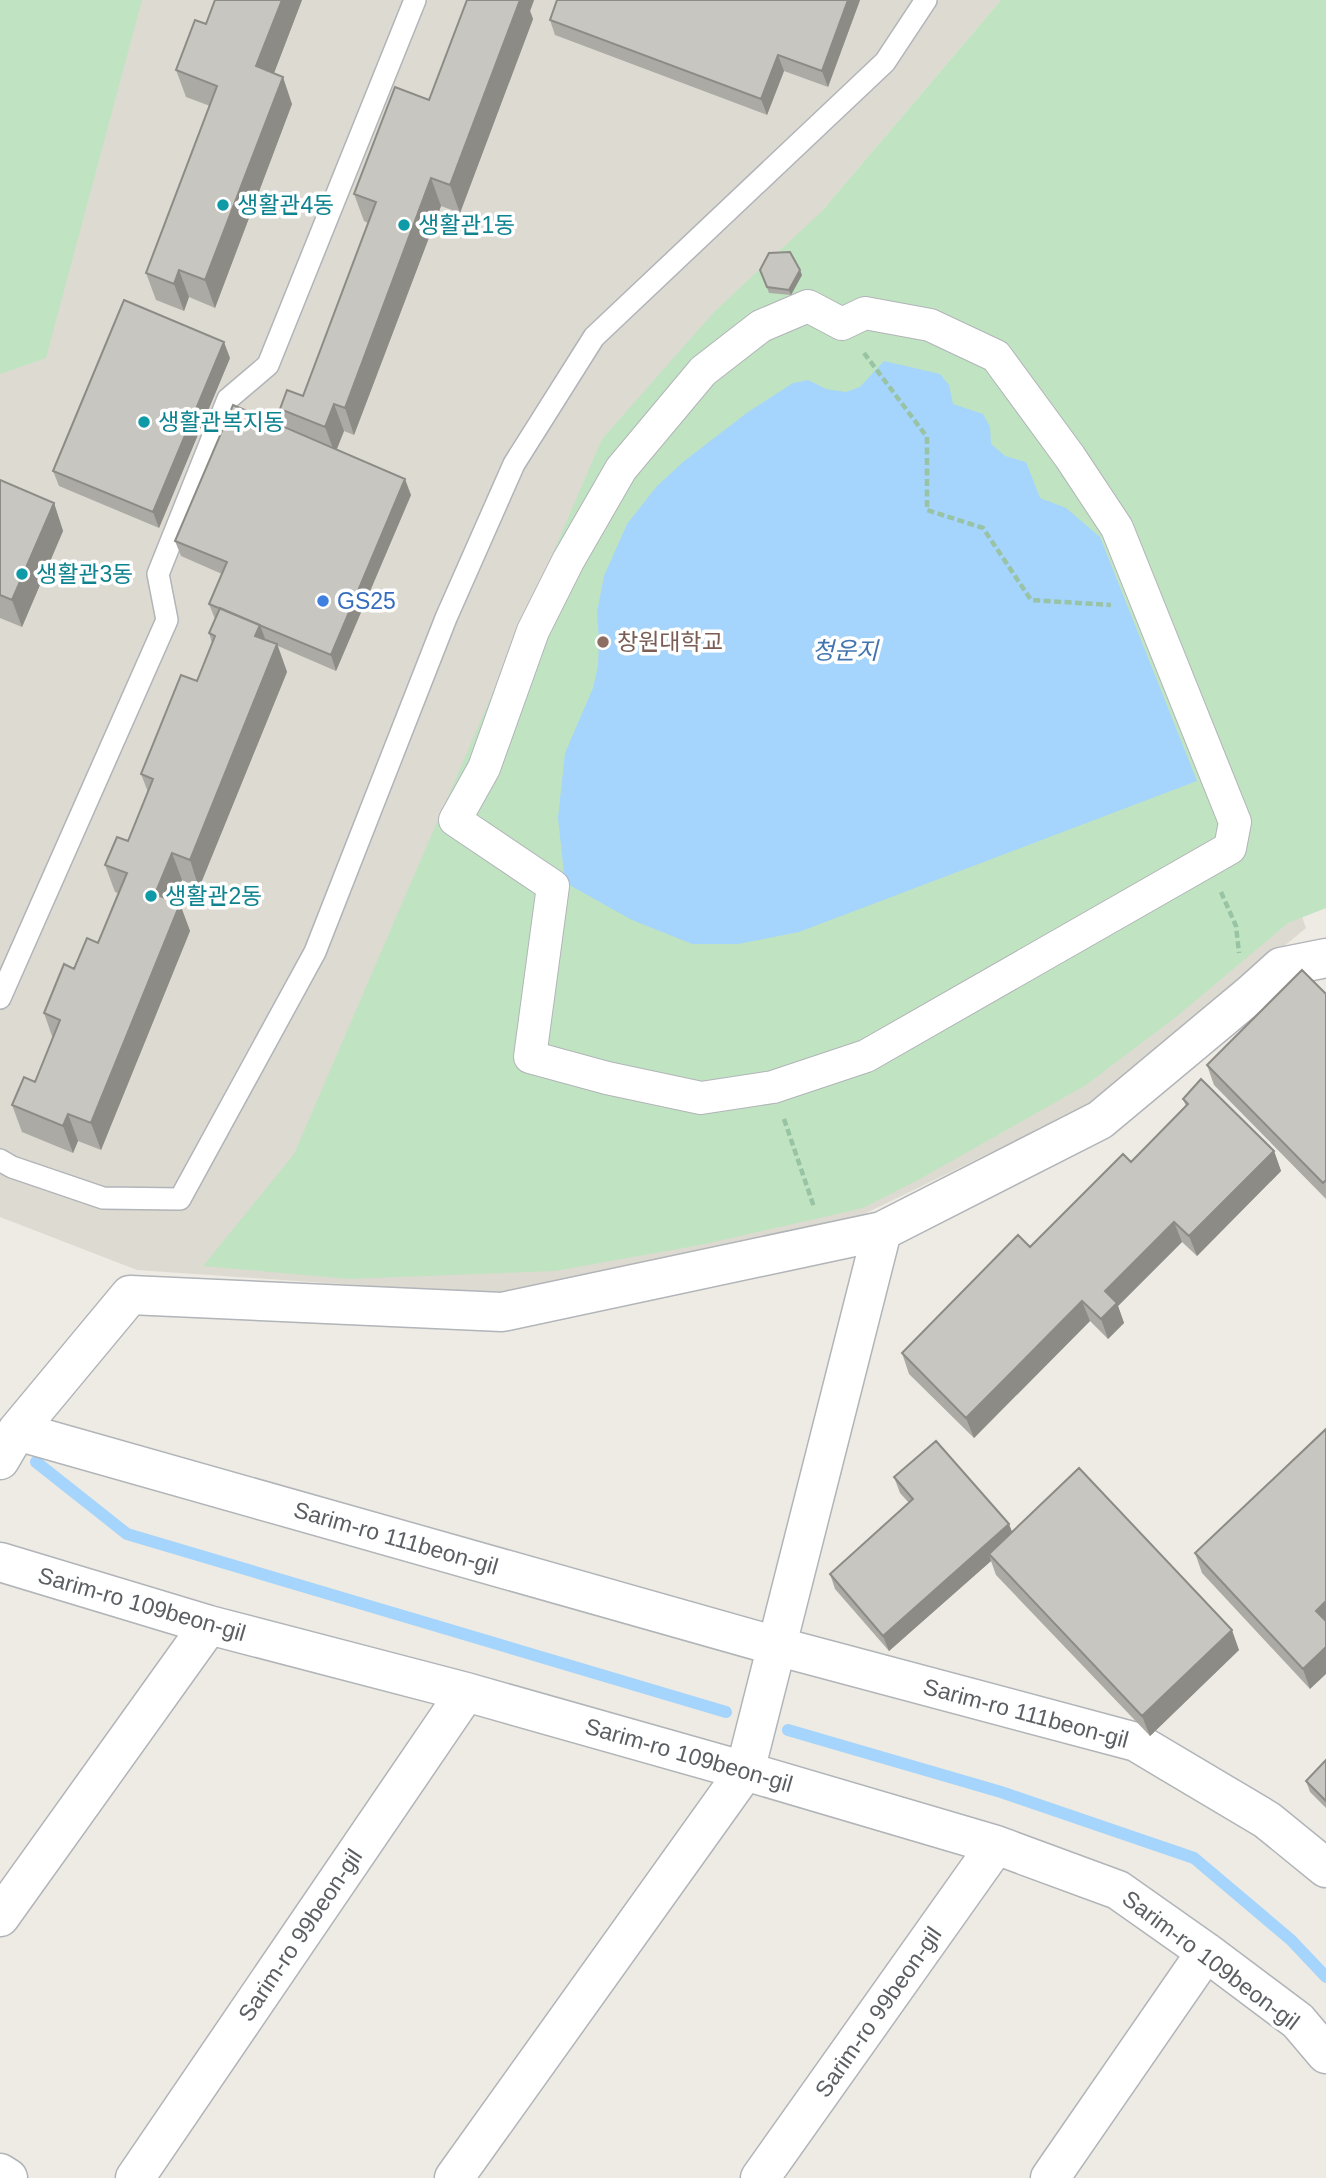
<svg xmlns="http://www.w3.org/2000/svg" width="1326" height="2178" font-family="Arial,'Noto Sans KR',sans-serif">
	<style>
		.education { fill: #dddad1 }
		.green { fill: #c0e4c1 }
		.water { fill: #a5d4fc }
		.lines { fill: none; stroke-linecap: round; stroke-linejoin: round }
		.stream { stroke: #a5d4fc; stroke-width: 12 }
		.service-casing { stroke: #b1b4b8; stroke-width: 24 }
		.pedestrian-casing { stroke: #b1b4b8; stroke-width: 34 }
		.minor-casing { stroke: #b1b4b8; stroke-width: 41 }
		.path { stroke: #98c3a5; stroke-width: 4.5; stroke-dasharray: 7 3.5; stroke-linecap: butt }
		.service { stroke: #fff; stroke-width: 21 }
		.pedestrian { stroke: #fff; stroke-width: 32 }
		.minor { stroke: #fff; stroke-width: 38 }
		.wall { fill: #acaaa5 }
		.shaded-wall { fill: #8c8b86 }
		.building { fill: #c8c6c0; stroke: #8c8b86; stroke-width: 2 }
		.culture-dot { fill: #0f9aa8; stroke: #fff; stroke-width: 2.5 }
		.shop-dot { fill: #3f7fe0; stroke: #fff; stroke-width: 2.5 }
		.education-dot { fill: #8d6e63; stroke: #fff; stroke-width: 2.5 }
		.labels { text-anchor: middle; dominant-baseline: central; stroke-width: 7; stroke-linejoin: round; paint-order: stroke }
		.culture-label { font-size: 23px; fill: #0d838f; stroke: #fff; text-anchor: start }
		.shop-label { font-size: 23px; fill: #366cbe; stroke: #fff; text-anchor: start }
		.education-label { font-size: 23px; fill: #785e54; stroke: #fff; text-anchor: start }
		.street-label { font-size: 23px; fill: #5b5f63; stroke: #fff }
		.water-label { font-size: 24px; font-style: italic; fill: #4275ae; stroke: #fff }
	</style>
	<rect width="100%" height="100%" fill="#edebe3"/>
	<!-- education -->
	<path class="education" d="M 0,0 L 1001,0 L 821,212 L 1107,356 L 1306,928 L 1266,961 L 1082,1108 L 823,1234 L 486,1294 L 137,1270 L 0,1217 Z"/>
	<!-- green -->
	<path class="green" d="M 0,0 L 142,0 L 46,358 L 0,374 Z
		M 1001,0 L 1326,0 L 1326,908 L 1288,923 L 1176,1017 L 1086,1085 L 918,1180 L 863,1208 L 700,1245 L 555,1271 L 348,1279 L 203,1266 L 294,1154 L 602,439 L 714,312 L 821,212 Z"/>
	<!-- water -->
	<path class="water" d="M 884,361 L 940,374 L 949,385 L 953,404 L 983,414 L 990,427 L 991,444 L 1005,456 L 1026,462 L 1040,498 L 1066,508 L 1100,537 L 1197,781 L 799,932 L 738,944 L 692,944 L 632,920 L 571,886 L 564,874 L 558,818 L 565,753 L 593,688 L 598,666 L 599,640 L 597,612 L 604,576 L 627,524 L 657,486 L 683,462 L 748,412 L 793,383 L 808,380 L 826,389 L 846,392 L 860,387 Z"/>
	<g class="lines">
		<!-- stream -->
		<path class="stream" d="M 36,1462 L 127,1534 L 726,1712
			M 788,1730 L 1001,1792 L 1194,1858 L 1291,1940 L 1326,1977"/>
		<defs>
			<path id="service" d="M 0,998 L 167,620 L 158,574 L 228,399 L 268,365 L 415,0
				M 0,1160 L 12,1167 L 103,1198 L 180,1199 L 315,952 L 446,618 L 514,464 L 594,337 L 885,62 L 926,0"/>
			<path id="pedestrian" d="M 808,306 L 842,324 L 865,313 L 930,325 L 996,356 L 1070,457 L 1117,528 L 1235,822 L 1230,848 L 866,1056 L 773,1087 L 701,1098 L 607,1078 L 530,1057 L 553,886 L 455,820 L 484,768 L 533,631 L 568,561 L 621,469 L 703,371 L 761,326 Z"/>
			<path id="minor" d="M 17,1431 L 776,1646 L 1136,1742 L 1267,1820 L 1326,1868
				M 0,1460 L 17,1431 L 130,1295 L 502,1312 L 882,1231 L 1100,1120 L 1251,994 L 1281,967 L 1326,958
				M 0,1562 L 209,1625 L 466,1692 L 745,1771 L 996,1845 L 1118,1890 L 1206,1952 L 1298,2021 L 1326,2054
				M 0,1917 L 209,1625
				M 0,2173 L 8,2178
				M 135,2178 L 466,1692
				M 454,2178 L 745,1771 L 882,1231
				M 760,2178 L 996,1845
				M 1050,2178 L 1206,1952"/>
		</defs>
		<!-- service casing -->
		<use href="#service" class="service-casing"/>
		<!-- pedestrian casing -->
		<use href="#pedestrian" class="pedestrian-casing"/>
		<!-- minor casing -->
		<use href="#minor" class="minor-casing"/>
		<!-- path -->
		<path class="path" d="M 864,353 L 927,437 L 927,510 L 983,528 L 1031,600 L 1111,605
			M 1221,892 L 1236,926 L 1239,953
			M 784,1119 L 814,1207"/>
		<!-- service -->
		<use href="#service" class="service"/>
		<!-- pedestrian -->
		<use href="#pedestrian" class="pedestrian"/>
		<!-- minor -->
		<use href="#minor" class="minor"/>
	</g>
	<!-- wall -->
	<path class="wall" d="M 215,0 L 302,0 L 274,73 L 292,104 L 215,308 L 189,297 L 184,311 L 156,300 L 146,273 L 210,106 L 186,97 L 176,70 L 206,24 Z
		M 467,0 L 534,0 L 530,11 L 533,19 L 460,213 L 441,206 L 354,435 L 344,431 L 336,450 L 411,495 L 336,671 L 278,646 L 287,672 L 199,888 L 182,880 L 173,901 L 180,904 L 190,931 L 101,1150 L 78,1141 L 73,1153 L 22,1132 L 12,1105 L 35,1082 L 53,1039 L 44,1013 L 74,969 L 98,943 L 118,893 L 115,892 L 105,865 L 128,841 L 148,792 L 141,774 L 197,681 L 212,643 L 209,633 L 215,619 L 209,604 L 222,574 L 181,556 L 175,541 L 287,428 L 280,409 L 303,396 L 368,223 L 364,221 L 354,194 L 429,100 Z
		M 860,0 L 828,87 L 784,71 L 767,115 L 555,35 L 550,20 Z
		M 760,270 L 802,275 L 791,295 L 769,293 Z
		M 230,358 L 159,528 L 59,486 L 53,471 Z
		M 0,480 L 54,503 L 63,531 L 22,627 L 0,618 Z
		M 1326,994 L 1326,1199 L 1214,1085 L 1207,1065 Z
		M 1183,1099 L 1274,1151 L 1281,1171 L 1197,1256 L 1182,1242 L 1118,1306 L 1124,1323 L 1108,1339 L 1090,1321 L 974,1438 L 909,1374 L 902,1353 L 1131,1162 L 1186,1106 Z
		M 1326,1429 L 1310,1689 L 1202,1573 L 1195,1553 Z
		M 894,1477 L 1012,1532 L 1239,1650 L 1150,1736 L 996,1575 L 991,1561 L 889,1651 L 835,1589 L 830,1574 L 909,1503 L 900,1493 Z
		M 1326,1760 L 1326,1808 L 1310,1792 L 1306,1781 Z"/>
	<!-- shaded-wall -->
	<path class="shaded-wall" d="M 282,0 L 302,0 L 266,94 L 256,66 Z
		M 520,0 L 534,0 L 530,11 L 533,19 L 460,213 L 450,185 Z
		M 848,0 L 860,0 L 828,87 L 822,71 Z
		M 778,55 L 784,71 L 767,115 L 761,99 Z
		M 283,77 L 292,104 L 215,308 L 205,280 Z
		M 431,178 L 441,206 L 354,435 L 345,408 Z
		M 179,270 L 189,297 L 184,311 L 174,284 Z
		M 800,270 L 802,275 L 791,295 L 789,290 Z
		M 224,342 L 230,358 L 159,528 L 153,512 Z
		M 334,404 L 344,431 L 335,454 L 325,427 Z
		M 405,479 L 411,495 L 336,671 L 331,655 Z
		M 54,503 L 63,531 L 22,627 L 12,600 Z
		M 260,625 L 270,652 L 255,636 Z
		M 277,644 L 287,672 L 199,888 L 190,860 Z
		M 172,853 L 182,880 L 165,921 L 155,894 Z
		M 180,904 L 190,931 L 101,1150 L 91,1123 Z
		M 68,1114 L 78,1141 L 73,1153 L 63,1126 Z
		M 1274,1151 L 1281,1171 L 1197,1256 L 1189,1236 Z
		M 1174,1222 L 1182,1242 L 1118,1306 L 1124,1323 L 1108,1339 L 1101,1319 L 1105,1291 Z
		M 1082,1301 L 1090,1321 L 974,1438 L 966,1418 Z
		M 1009,1524 L 1015,1539 L 989,1554 L 991,1561 L 889,1651 L 883,1636 Z
		M 1326,1601 L 1326,1629 L 1316,1611 Z
		M 1232,1630 L 1239,1650 L 1150,1736 L 1142,1716 Z
		M 1326,1647 L 1326,1674 L 1310,1689 L 1303,1669 Z"/>
	<!-- building -->
	<path class="building" d="M 215,0 L 282,0 L 256,66 L 283,77 L 205,280 L 179,270 L 174,284 L 146,273 L 217,86 L 176,70 L 195,20 L 206,24 Z
		M 467,0 L 520,0 L 450,185 L 431,178 L 345,408 L 334,404 L 325,427 L 280,409 L 287,390 L 303,396 L 376,202 L 354,194 L 395,87 L 429,100 Z
		M 557,0 L 848,0 L 822,71 L 778,55 L 761,99 L 550,20 Z
		M 790,252 L 800,270 L 789,290 L 767,287 L 760,270 L 769,253 Z
		M 124,300 L 224,342 L 153,512 L 53,471 Z
		M 233,405 L 405,479 L 331,655 L 209,604 L 227,562 L 175,541 Z
		M 0,480 L 54,503 L 12,600 L 0,595 Z
		M 220,608 L 260,625 L 255,636 L 277,644 L 190,860 L 172,853 L 155,894 L 180,904 L 91,1123 L 68,1114 L 63,1126 L 12,1105 L 24,1077 L 35,1082 L 60,1020 L 44,1013 L 64,964 L 74,969 L 87,938 L 98,943 L 127,873 L 105,865 L 117,837 L 128,841 L 153,779 L 141,774 L 181,675 L 197,681 L 215,636 L 209,633 Z
		M 1302,970 L 1326,994 L 1326,1180 L 1323,1183 L 1207,1065 Z
		M 1201,1079 L 1274,1151 L 1189,1236 L 1174,1222 L 1105,1291 L 1117,1303 L 1101,1319 L 1082,1301 L 966,1418 L 902,1353 L 1018,1235 L 1030,1247 L 1123,1154 L 1131,1162 L 1188,1104 L 1183,1099 Z
		M 1326,1429 L 1326,1601 L 1316,1611 L 1326,1621 L 1326,1647 L 1303,1669 L 1195,1553 Z
		M 936,1441 L 1009,1524 L 883,1636 L 830,1574 L 913,1499 L 894,1477 Z
		M 1079,1468 L 1232,1630 L 1142,1716 L 989,1554 Z
		M 1326,1760 L 1326,1801 L 1306,1781 Z"/>
	<!-- markers -->
	<g class="culture-dot">
		<circle cx="223" cy="205" r="7"/>
		<circle cx="404" cy="225" r="7"/>
		<circle cx="144" cy="422" r="7"/>
		<circle cx="22" cy="574" r="7"/>
		<circle cx="151" cy="896" r="7"/>
	</g>
	<circle class="shop-dot" cx="323" cy="601" r="7"/>
	<circle class="education-dot" cx="603" cy="642" r="7"/>
	<g class="labels">
		<!-- culture labels -->
		<g class="culture-label">
			<text x="237" y="205">생활관4동</text>
			<text x="418" y="225">생활관1동</text>
			<text x="158" y="422">생활관복지동</text>
			<text x="36" y="574">생활관3동</text>
			<text x="165" y="896">생활관2동</text>
		</g>
		<!-- shop labels -->
		<g class="shop-label">
			<text x="337" y="601">GS25</text>
		</g>
		<!-- education labels -->
		<g class="education-label">
			<text x="617" y="642">창원대학교</text>
		</g>
		<!-- street labels -->
		<g class="street-label">
			<text transform="translate(396 1538) rotate(16)">Sarim-ro 111beon-gil</text>
			<text transform="translate(142 1604) rotate(16)">Sarim-ro 109beon-gil</text>
			<text transform="translate(1026 1713) rotate(15)">Sarim-ro 111beon-gil</text>
			<text transform="translate(689 1755) rotate(16)">Sarim-ro 109beon-gil</text>
			<text transform="translate(300 1935) rotate(-56)">Sarim-ro 99beon-gil</text>
			<text transform="translate(1211 1960) rotate(37)">Sarim-ro 109beon-gil</text>
			<text transform="translate(878 2012) rotate(-55)">Sarim-ro 99beon-gil</text>
		</g>
		<!-- water labels -->
		<g class="water-label">
			<text x="845" y="650">청운지</text>
		</g>
	</g>
</svg>
